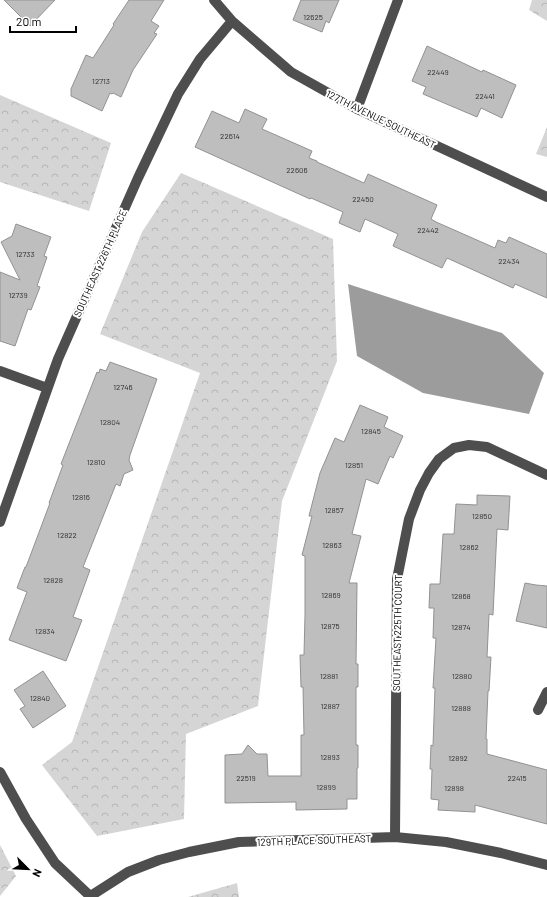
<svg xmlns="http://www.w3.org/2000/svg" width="547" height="897" font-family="Barlow,sans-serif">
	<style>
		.forest { fill: url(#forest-crowns) }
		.water { fill: #9c9c9c }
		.building { fill: #bebebe; stroke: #929292 }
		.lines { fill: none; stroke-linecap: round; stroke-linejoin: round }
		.minor { stroke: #4e4e4e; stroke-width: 10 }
		.labels { text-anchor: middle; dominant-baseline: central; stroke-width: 4; stroke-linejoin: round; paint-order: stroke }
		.number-label { font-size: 8px; fill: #303030 }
		.street-label { font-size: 10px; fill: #000; stroke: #fff }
	</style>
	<defs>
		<pattern id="forest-crowns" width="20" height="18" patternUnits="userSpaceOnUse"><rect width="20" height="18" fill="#d5d5d5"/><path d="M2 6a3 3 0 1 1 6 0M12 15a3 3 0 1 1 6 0" fill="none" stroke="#b5b5b5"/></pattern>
	</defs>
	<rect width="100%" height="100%" fill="#fff"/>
	<!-- forest -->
	<path class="forest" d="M 532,0 L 547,0 L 547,21 L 529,10 Z
		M 0,95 L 111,143 L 89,211 L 0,182 Z
		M 547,127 L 547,157 L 536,154 Z
		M 181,173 L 333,239 L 337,361 L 282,501 L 258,706 L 186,734 L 184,819 L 97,836 L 42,765 L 72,742 L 200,373 L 100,334 L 142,232 Z
		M 0,845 L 16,876 L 0,896 Z
		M 237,883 L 239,897 L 188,897 Z"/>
	<!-- water -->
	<path class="water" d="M 348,284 L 428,310 L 502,333 L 544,373 L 529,414 L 423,393 L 357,356 Z"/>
	<!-- building -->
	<path class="building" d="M 4,0 L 55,0 L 30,26 Z
		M 129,0 L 164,0 L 151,21 L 159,26 L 154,33 L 157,34 L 133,70 L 121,97 L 113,93 L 112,94 L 110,93 L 102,111 L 71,96 L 71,89 L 86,55 L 93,58 L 114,25 L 113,24 Z
		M 301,0 L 339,0 L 329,23 L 326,21 L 322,32 L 293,20 Z
		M 427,46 L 482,72 L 483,70 L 516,85 L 502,118 L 481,108 L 477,117 L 423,94 L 426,87 L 412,81 Z
		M 245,109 L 267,119 L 262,129 L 312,151 L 309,158 L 317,161 L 317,162 L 364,183 L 368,174 L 437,205 L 431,219 L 436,222 L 495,248 L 498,240 L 506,243 L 509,237 L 547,254 L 547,298 L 515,284 L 513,288 L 447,258 L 442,268 L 393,246 L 398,234 L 365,219 L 360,232 L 339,223 L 343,212 L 311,198 L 310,199 L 195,147 L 212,111 L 239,123 Z
		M 16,224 L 51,237 L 44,256 L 47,257 L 37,286 L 40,287 L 31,310 L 28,309 L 15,346 L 0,341 L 0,272 L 20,280 L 1,242 L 12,236 Z
		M 110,362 L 157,379 L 130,455 L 129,460 L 133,470 L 124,474 L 120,486 L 116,484 L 83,567 L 90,570 L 73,617 L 82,620 L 66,661 L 9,640 L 27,592 L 17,588 L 25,567 L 26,567 L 50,503 L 49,503 L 63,465 L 61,464 L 97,372 L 99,373 L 100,369 L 106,371 Z
		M 360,405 L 388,417 L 384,427 L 403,436 L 393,458 L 390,456 L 378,484 L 366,479 L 352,534 L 361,536 L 349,583 L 357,583 L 356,664 L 358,664 L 358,687 L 356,687 L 356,745 L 358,745 L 358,768 L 357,768 L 357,799 L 347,799 L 347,809 L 296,810 L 296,802 L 225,803 L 225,755 L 242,754 L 248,745 L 257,754 L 267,754 L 268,776 L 301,776 L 301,735 L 304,735 L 303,687 L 301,687 L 300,655 L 304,655 L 305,615 L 305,556 L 302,555 L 312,516 L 309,516 L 320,473 L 335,438 L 344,442 Z
		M 477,495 L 510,496 L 508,530 L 497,529 L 493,615 L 489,614 L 487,657 L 491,657 L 489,691 L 488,691 L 486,739 L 487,739 L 487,754 L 547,770 L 547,824 L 475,805 L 475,812 L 438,810 L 439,800 L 431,799 L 432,769 L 430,769 L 431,745 L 433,746 L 435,688 L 433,688 L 436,638 L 433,638 L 434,608 L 429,608 L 430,584 L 440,584 L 443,534 L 454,534 L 456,504 L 477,505 Z
		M 525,583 L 536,585 L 547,586 L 547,628 L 516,621 Z
		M 43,671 L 66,706 L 33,728 L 20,709 L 25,706 L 14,690 Z"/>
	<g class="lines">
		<!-- minor -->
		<path class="minor" d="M 214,0 L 232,21 L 291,72 L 357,109 L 547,197
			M 357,109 L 398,0
			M 0,371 L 47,388
			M 0,522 L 58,359 L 138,178 L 178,94 L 200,59 L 232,21
			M 538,710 L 547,692
			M 0,772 L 26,819 L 55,863 L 90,896
			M 395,837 L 397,579 L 409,519 L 420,490 L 429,473 L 439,459 L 454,448 L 469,445 L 487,447 L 547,475
			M 89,897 L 128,872 L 159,860 L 189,852 L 239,842 L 395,837 L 446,842 L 501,853 L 547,865"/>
	</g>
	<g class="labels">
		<!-- number labels -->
		<g class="number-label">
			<text x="313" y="17">12625</text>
			<text x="438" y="72">22449</text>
			<text x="101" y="81">12713</text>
			<text x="485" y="96">22441</text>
			<text x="230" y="136">22614</text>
			<text x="297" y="170">22606</text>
			<text x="363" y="199">22450</text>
			<text x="428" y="230">22442</text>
			<text x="25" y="254">12733</text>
			<text x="509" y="261">22434</text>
			<text x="18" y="295">12739</text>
			<text x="123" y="387">12746</text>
			<text x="110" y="422">12804</text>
			<text x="371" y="431">12845</text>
			<text x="96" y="462">12810</text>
			<text x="354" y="465">12851</text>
			<text x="81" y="497">12816</text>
			<text x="334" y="510">12857</text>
			<text x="482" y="516">12850</text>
			<text x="67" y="535">12822</text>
			<text x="332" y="545">12863</text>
			<text x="469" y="547">12862</text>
			<text x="53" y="580">12828</text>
			<text x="331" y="595">12869</text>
			<text x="461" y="596">12868</text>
			<text x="330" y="626">12875</text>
			<text x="461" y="627">12874</text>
			<text x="45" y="631">12834</text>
			<text x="329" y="676">12881</text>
			<text x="462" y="676">12880</text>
			<text x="40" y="698">12840</text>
			<text x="330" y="706">12887</text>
			<text x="461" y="708">12888</text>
			<text x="330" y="757">12893</text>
			<text x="458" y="758">12892</text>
			<text x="246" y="778">22519</text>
			<text x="517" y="778">22415</text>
			<text x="326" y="787">12899</text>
			<text x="454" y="788">12898</text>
		</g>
		<!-- street labels -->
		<g class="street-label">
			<text transform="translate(381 119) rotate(26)">127TH AVENUE SOUTHEAST</text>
			<text transform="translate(100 263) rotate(-66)">SOUTHEAST 226TH PLACE</text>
			<text transform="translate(397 633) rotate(-89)">SOUTHEAST 225TH COURT</text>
			<text transform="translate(314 840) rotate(-2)">129TH PLACE SOUTHEAST</text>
		</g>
	</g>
	<!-- north arrow -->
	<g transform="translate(28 869) rotate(114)" stroke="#ffffff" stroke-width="3" paint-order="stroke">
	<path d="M0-3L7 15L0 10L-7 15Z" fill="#000000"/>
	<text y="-6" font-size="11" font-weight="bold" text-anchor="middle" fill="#000000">N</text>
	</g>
	<!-- scale -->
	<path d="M10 26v6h66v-6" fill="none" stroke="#000000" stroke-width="2"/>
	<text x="16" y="26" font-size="12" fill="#000000" stroke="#ffffff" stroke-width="3" paint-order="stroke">20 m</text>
</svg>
